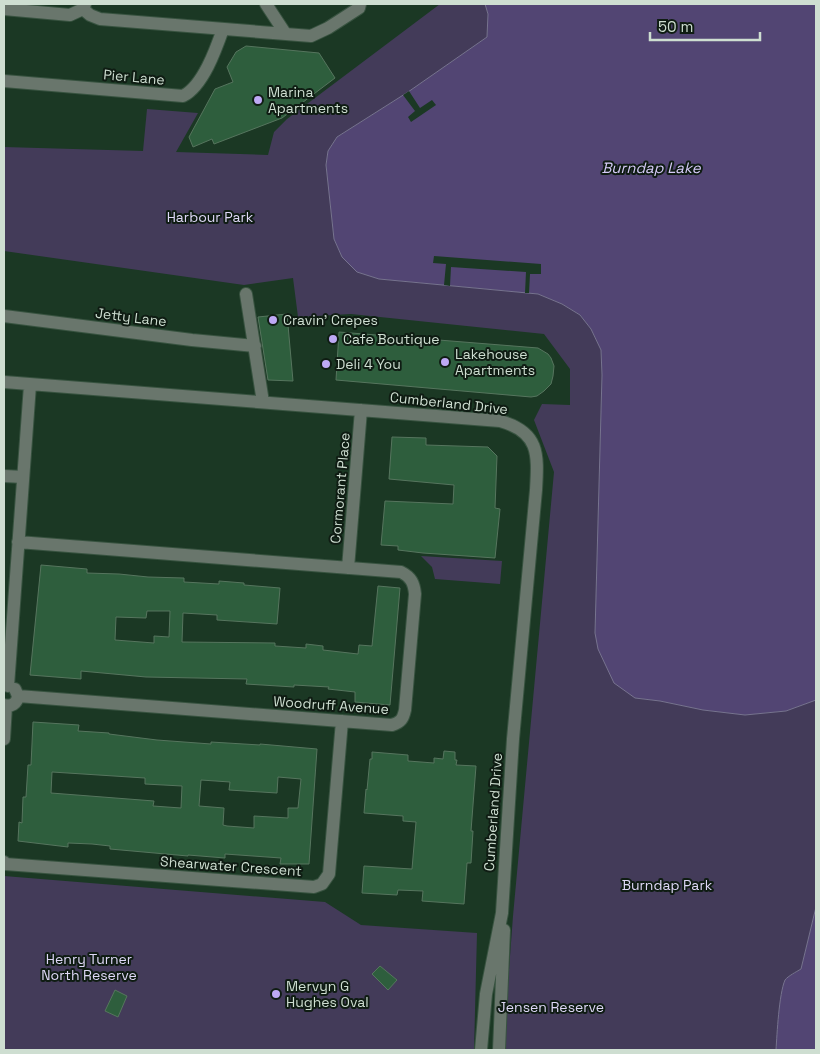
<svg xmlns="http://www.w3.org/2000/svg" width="820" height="1054" font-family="'Space Grotesk',sans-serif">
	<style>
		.green { fill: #433b59 }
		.water { fill: #524573; stroke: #77738f }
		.pier { fill: #1b3824 }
		.building { fill: #2e5e3d; stroke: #56755e; fill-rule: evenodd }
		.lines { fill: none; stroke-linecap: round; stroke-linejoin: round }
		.minor-casing { stroke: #385340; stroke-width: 14 }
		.minor { stroke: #69766c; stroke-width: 12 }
		.poi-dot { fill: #bea9f5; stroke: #0f1c13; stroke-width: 2 }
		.labels { text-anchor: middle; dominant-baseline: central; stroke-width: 4; stroke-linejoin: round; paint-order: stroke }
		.street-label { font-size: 14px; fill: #ceded1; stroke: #0f1c13 }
		.poi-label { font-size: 14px; fill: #ceded1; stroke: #0f1c13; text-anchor: start }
		.park-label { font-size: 14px; fill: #dfd8f7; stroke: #0f1c13 }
		.water-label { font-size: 15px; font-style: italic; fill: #d6cbf8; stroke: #0f1c13 }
	</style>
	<rect width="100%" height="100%" fill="#1b3824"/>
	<!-- green -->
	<path class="green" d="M 440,4 L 485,4 L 488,14 L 487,37 L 411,90 L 337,137 L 328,151 L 326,165 L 334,239 L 342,257 L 357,272 L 379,279 L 538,294 L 562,304 L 580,315 L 591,329 L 601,350 L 602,375 L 595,633 L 635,698 L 660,701 L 703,710 L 745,715 L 786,711 L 816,700 L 816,907 L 801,969 C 797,972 791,974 788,977 C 780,984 777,1038 776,1050 L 503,1050 L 513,916 L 554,472 L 534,420 L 542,404 L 570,405 L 570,369 L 544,334 L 351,314 L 298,317 L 293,278 L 244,285 L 4,251 L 4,147 L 143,151 L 147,109 L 198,113 L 176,152 L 268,155 L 274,132 L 287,119 Z
		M 421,556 L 502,561 L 500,584 L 435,579 L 432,567 Z
		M 4,876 L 325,902 L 361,925 L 477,933 L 474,1050 L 4,1050 Z"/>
	<!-- water -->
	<path class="water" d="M 485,4 L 816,4 L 816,700 L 786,711 L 745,715 L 703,710 L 660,701 L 635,698 L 614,683 L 598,649 L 595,633 L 602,375 L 601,350 L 591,329 L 580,315 L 562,304 L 538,294 L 379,279 L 357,272 L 342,257 L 334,239 L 326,165 L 328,151 L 337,137 L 408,92 L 487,37 L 488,14 Z
		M 816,907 L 816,1050 L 776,1050 C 777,1034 779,994 785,980 C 788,976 796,972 801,969 Z"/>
	<!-- pier -->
	<path class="pier" d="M 409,91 L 420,108 L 432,100 L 436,105 L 411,122 L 408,117 L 415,111 L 403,95 Z
		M 434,256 L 541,264 L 541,274 L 530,274 L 529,293 L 525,293 L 526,272 L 451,267 L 450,286 L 444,285 L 446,264 L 433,263 Z"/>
	<!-- building -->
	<path class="building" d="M 246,46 L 319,53 L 335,78 L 282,118 L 214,144 L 212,139 L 193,147 L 189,137 L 215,89 L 233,82 L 227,67 L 236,52 Z
		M 287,314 L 293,381 L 268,380 L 258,317 Z
		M 339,332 L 538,348 L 548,354 L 551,358 L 554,366 L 553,376 L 551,384 L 544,391 L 537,396 L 531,397 L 336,380 Z
		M 392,437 L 426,438 L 426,445 L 488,447 L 497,456 L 495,508 L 500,509 L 495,558 L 423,553 L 398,550 L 398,546 L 381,545 L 385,501 L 453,504 L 454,485 L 389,479 Z
		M 41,565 L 87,569 L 87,573 L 119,574 L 148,577 L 184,578 L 184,582 L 219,584 L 219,581 L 244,583 L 244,585 L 280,588 L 277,624 L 217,620 L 217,615 L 183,613 L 182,642 L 275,643 L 275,646 L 306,648 L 306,644 L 323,646 L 323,650 L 358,654 L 359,645 L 372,646 L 378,586 L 400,588 L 390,705 L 355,702 L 355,692 L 328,689 L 329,687 L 294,685 L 294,687 L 246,684 L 247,679 L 146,677 L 81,671 L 81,679 L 30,675 ZM 147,611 L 170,611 L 169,637 L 154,636 L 154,643 L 115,640 L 116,617 L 146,618 Z
		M 33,722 L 79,725 L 78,731 L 109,733 L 109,734 L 157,740 L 211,744 L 211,742 L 260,745 L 260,744 L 317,749 L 309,864 L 280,864 L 281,858 L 225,854 L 225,858 L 188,855 L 188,856 L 110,849 L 110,846 L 92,844 L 68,843 L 68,847 L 18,841 L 19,822 L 22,823 L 23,797 L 26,797 L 28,765 L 31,765 ZM 52,772 L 145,778 L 145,784 L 182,786 L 181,808 L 153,806 L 154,801 L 51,793 ZM 278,777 L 301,779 L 298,808 L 288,808 L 288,818 L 254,816 L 254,828 L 227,826 L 223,825 L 224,808 L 199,806 L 201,780 L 230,782 L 229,790 L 277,793 Z
		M 444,751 L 455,752 L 455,760 L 457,760 L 456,765 L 476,766 L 471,831 L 473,831 L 471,863 L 467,863 L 464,904 L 422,901 L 423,891 L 398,890 L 397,895 L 362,893 L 364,866 L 412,869 L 416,822 L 403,821 L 403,816 L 364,813 L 366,789 L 367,790 L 370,759 L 372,759 L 372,752 L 408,755 L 408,761 L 434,763 L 434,758 L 443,759 Z
		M 380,966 L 397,980 L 388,990 L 372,974 Z
		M 115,990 L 127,996 L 118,1017 L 105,1011 Z"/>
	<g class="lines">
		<defs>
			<path id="minor" d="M 266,4 L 285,33
				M 4,9 L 70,15 L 83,9 L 85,4
				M 83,9 L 90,15 L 100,19 L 311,36 L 328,28 L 359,8 L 360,4
				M 4,81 L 183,96 C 203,86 216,49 223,29
				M 246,294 L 263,402
				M 4,316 L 192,340 L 255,346
				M 4,382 L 500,421 C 540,432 538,455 536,490 L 513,739 L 502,913 L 486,994 L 481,1050
				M 4,476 L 23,477
				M 348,568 L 361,410
				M 8,686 L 30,385
				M 18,696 L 392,725 C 401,722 403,719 405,710 L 415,594 C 414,583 411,577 401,572 L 18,542
				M 4,705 C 11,707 17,704 18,696 L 15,689
				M 4,739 L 6,706
				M 4,862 L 5,864 L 314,887 L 322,884 L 329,874 L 342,721
				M 499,1050 L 504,930"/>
		</defs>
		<!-- minor casing -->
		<use href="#minor" class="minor-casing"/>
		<!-- minor -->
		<use href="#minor" class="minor"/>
	</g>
	<!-- markers -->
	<g class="poi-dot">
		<circle cx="258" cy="100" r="5"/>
		<circle cx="273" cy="320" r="5"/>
		<circle cx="333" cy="339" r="5"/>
		<circle cx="445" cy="362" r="5"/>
		<circle cx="326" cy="364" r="5"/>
		<circle cx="276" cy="994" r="5"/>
	</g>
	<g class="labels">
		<!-- street labels -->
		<g class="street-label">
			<text transform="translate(134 77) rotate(5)">Pier Lane</text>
			<text transform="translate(131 317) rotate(7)">Jetty Lane</text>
			<text transform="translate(449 403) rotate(6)">Cumberland Drive</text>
			<text transform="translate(340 488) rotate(-85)">Cormorant Place</text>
			<text transform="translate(331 705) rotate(4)">Woodruff Avenue</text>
			<text transform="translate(493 812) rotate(-86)">Cumberland Drive</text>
			<text transform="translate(231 866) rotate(4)">Shearwater Crescent</text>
		</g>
		<!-- poi labels -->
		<g class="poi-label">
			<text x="268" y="92">Marina<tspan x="268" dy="16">Apartments</tspan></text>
			<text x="283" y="320">Cravin’ Crepes</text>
			<text x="343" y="339">Cafe Boutique</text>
			<text x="455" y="354">Lakehouse<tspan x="455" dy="16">Apartments</tspan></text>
			<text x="336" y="364">Deli 4 You</text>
			<text x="286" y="986">Mervyn G<tspan x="286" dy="16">Hughes Oval</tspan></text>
		</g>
		<!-- park labels -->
		<g class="park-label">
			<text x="210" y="217">Harbour Park</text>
			<text x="667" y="885">Burndap Park</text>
			<text x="89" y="959">Henry Turner<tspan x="89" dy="16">North Reserve</tspan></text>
			<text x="551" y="1007">Jensen Reserve</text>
		</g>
		<!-- water labels -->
		<g class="water-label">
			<text x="651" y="167">Burndap Lake</text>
		</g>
	</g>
	<!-- border -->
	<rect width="820" height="1054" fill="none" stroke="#ceded1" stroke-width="10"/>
	<!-- scale -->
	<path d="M650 32v8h110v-8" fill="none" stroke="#ceded1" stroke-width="2.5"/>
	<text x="658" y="32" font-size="15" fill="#ceded1" stroke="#0f1c13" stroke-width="4" paint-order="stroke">50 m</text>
</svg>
